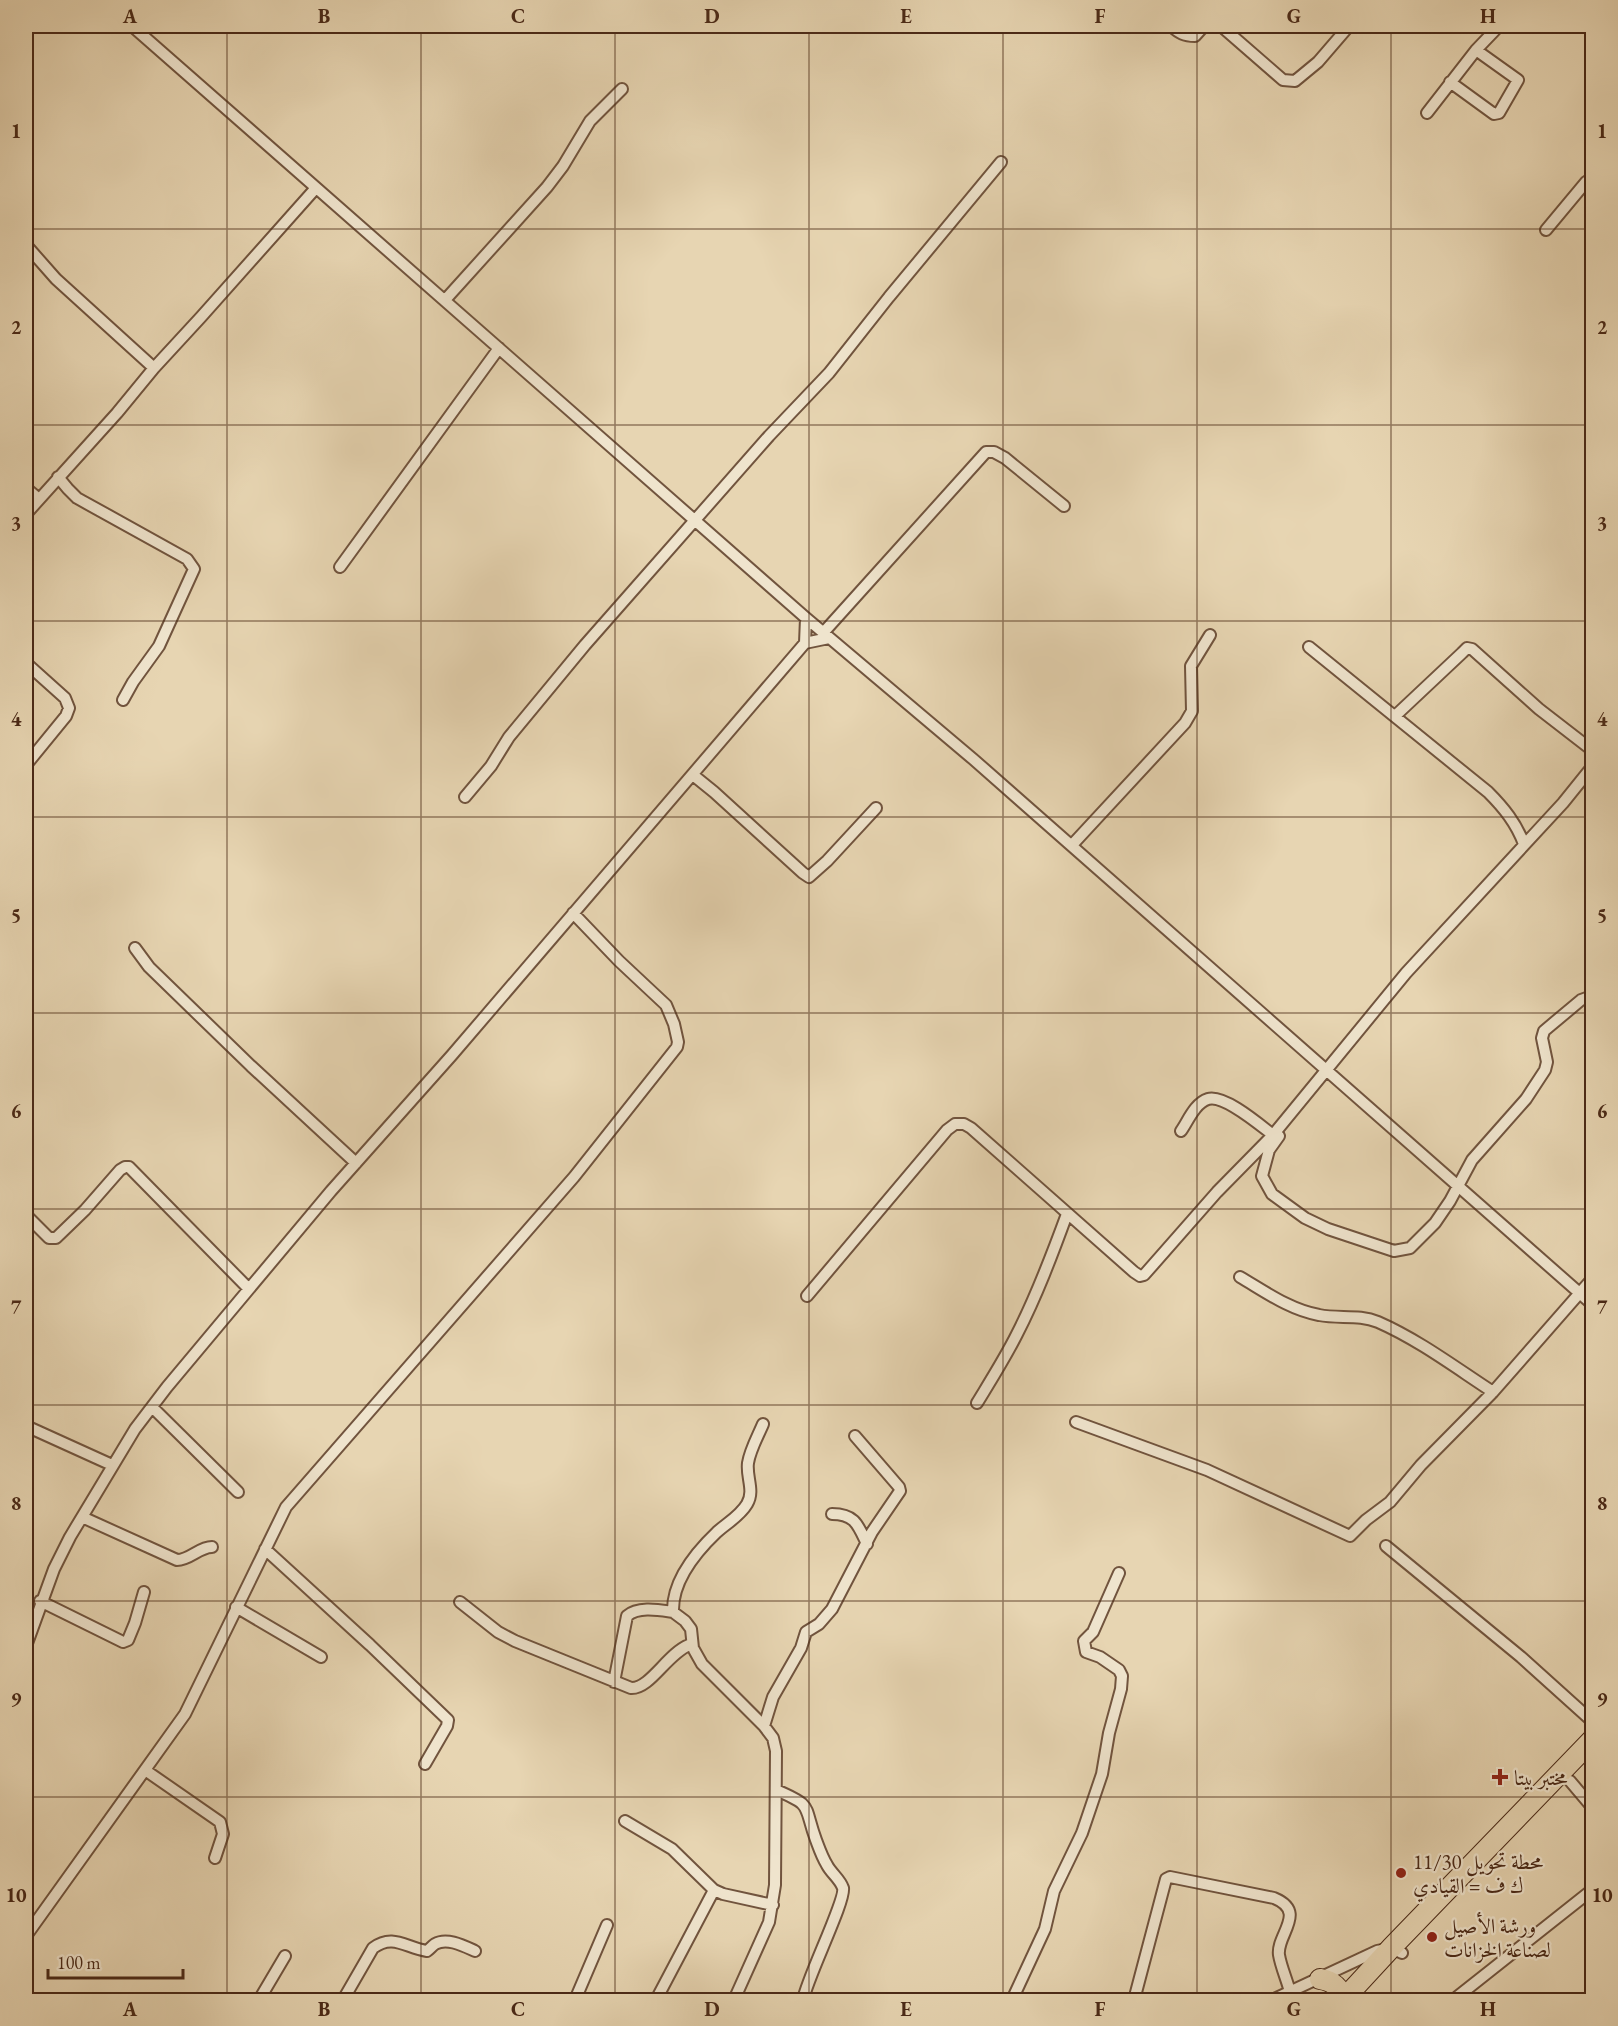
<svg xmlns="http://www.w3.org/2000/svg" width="1618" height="2026" font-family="'EB Garamond',Amiri,serif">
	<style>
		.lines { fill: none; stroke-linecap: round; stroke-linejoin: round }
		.street-casing { stroke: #71543e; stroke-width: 14 }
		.highway-casing { stroke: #4a2917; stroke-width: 22 }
		.street { stroke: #efe4cd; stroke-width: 10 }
		.highway { stroke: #e7d5b2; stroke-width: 20 }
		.grid { fill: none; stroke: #4a2917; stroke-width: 1.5; stroke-opacity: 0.55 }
		.poi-dot { fill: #8f2418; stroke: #efe4cd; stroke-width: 2 }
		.labels { text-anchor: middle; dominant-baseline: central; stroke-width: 4.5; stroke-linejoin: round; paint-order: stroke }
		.poi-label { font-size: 21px; fill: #4a2917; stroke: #efe4cd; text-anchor: start }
		.neatline { fill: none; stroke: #4a2917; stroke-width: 2 }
		.grid-label { font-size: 20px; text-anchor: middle; font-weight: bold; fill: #4a2917 }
	</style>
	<rect width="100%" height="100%" fill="#e7d5b2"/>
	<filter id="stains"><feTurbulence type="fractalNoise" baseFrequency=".00333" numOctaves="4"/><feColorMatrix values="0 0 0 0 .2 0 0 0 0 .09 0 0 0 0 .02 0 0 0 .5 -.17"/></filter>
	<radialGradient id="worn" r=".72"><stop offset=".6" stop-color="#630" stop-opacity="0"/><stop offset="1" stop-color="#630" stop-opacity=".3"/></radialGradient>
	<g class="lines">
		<defs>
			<path id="street" d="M 132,26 L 806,618 L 973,759 L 1592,1304
				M 1171,26 C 1179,33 1184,36 1195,36 L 1204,26
				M 1221,26 L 1283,80 L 1295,81 L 1318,62 L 1349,26
				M 1450,82 L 1494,114 L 1499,113 L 1518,80 L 1476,50
				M 1427,113 L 1476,50 L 1499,26
				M 1546,230 L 1586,182 L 1592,178
				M 26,245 L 56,279 L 154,368
				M 445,300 L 547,187 L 563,166 L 590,121 L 622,89
				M 58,477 L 68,489 L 77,498 L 187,559 L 194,569 L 159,646 L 133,682 L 123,700
				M 26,488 L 39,499
				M 26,514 L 117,413 L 154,368 L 201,317 L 315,189
				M 340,567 L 499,348
				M 823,633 L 986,452 L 994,452 L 1005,458 L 1064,506
				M 805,643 L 829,638
				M 1309,647 L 1488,792 C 1504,808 1516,823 1524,844
				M 26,663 L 65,698 L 69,708 L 66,716 L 26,765
				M 1395,716 L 1462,653 L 1467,648 L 1472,649 L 1539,709 L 1592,750
				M 693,775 L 714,792 L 803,873 L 809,877 L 827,861 L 876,808
				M 465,797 L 491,766 L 509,737 L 585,645 L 769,436 L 829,373 L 889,297 L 1001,162
				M 1072,845 L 1185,723 L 1192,711 L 1191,666 L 1210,635
				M 135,948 L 149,967 L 251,1066 L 356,1163
				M 1181,1131 C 1188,1121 1195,1103 1208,1099 C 1224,1094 1260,1125 1273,1135
				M 1279,1136 L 1269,1150 L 1262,1176 L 1272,1194 L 1305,1218 L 1328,1229 L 1394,1251 L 1410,1248 L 1435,1223 L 1450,1201 L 1472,1160 L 1526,1099 L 1545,1070 L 1547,1062 L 1542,1038 L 1544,1031 L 1581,1000 L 1592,996
				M 26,1215 L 49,1238 L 56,1238 L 85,1210 L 120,1170 L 125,1167 L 129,1167 L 249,1289
				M 1240,1277 C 1264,1291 1290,1310 1319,1315 C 1339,1319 1359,1314 1378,1322 C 1419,1340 1456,1368 1493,1392
				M 807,1296 L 947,1130 L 955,1124 L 964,1124 L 971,1128 L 1134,1272 L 1140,1276 L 1144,1275 L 1217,1192 L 1273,1135 L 1406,973 L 1563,803 L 1592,767
				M 977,1403 C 991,1380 1005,1358 1017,1334 C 1037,1295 1052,1255 1067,1214
				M 152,1407 L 238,1492
				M 1076,1422 L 1207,1470 L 1350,1536 L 1366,1520 L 1390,1502 L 1421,1465 L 1493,1392 L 1592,1279
				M 26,1426 L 112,1465
				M 832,1514 C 855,1514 858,1525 867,1544
				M 82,1517 L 177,1560 C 190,1560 199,1547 212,1547
				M 1386,1546 L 1521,1657 L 1592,1721
				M 265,1549 L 370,1645 L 448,1720 L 447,1726 L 425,1764
				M 40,1601 L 123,1642 L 128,1640 L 135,1623 L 144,1592
				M 460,1602 L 498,1632 L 515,1641 L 631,1688 C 650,1689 667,1654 689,1645 L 693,1648
				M 236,1607 L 321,1657
				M 26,1646 L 54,1569 L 70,1537 L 135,1429 L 167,1387 L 331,1191 L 452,1055 L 805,643 L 806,618
				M 614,1682 L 627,1616 C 638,1606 659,1610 673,1612
				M 764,1726 L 773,1697 L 801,1648 L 806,1632 L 819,1624 L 832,1609 L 872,1532 L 900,1491 L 899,1487 L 855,1436
				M 145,1770 L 220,1822 L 223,1834 L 215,1858
				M 1570,1781 L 1592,1807
				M 776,1790 C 814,1806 803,1805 816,1840 C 819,1848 822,1857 827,1865 C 831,1873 840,1879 843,1888 C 846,1900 807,1978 803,2000
				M 625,1821 L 672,1849 L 714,1890 L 723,1894 L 773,1905
				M 26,1936 L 185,1714 L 286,1507 L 574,1177 L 677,1047 L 678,1042 L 674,1024 L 666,1005 L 619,961 L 573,913
				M 1457,1997 L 1592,1890
				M 259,2000 L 285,1956
				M 343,2000 L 373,1948 C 393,1933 406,1948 427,1951 C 430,1949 432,1946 435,1944 C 447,1937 464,1946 475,1951
				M 575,2000 L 607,1925
				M 656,2000 L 714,1890
				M 734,2000 L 769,1922 L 775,1885 L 776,1751 L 773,1738 L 764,1726 L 702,1664 L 693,1648 L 691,1629 L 685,1621 L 673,1612 C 672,1581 696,1552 717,1532 C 727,1523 740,1516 747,1504 C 755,1491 746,1477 748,1463 C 750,1450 758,1436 763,1424
				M 1012,2000 L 1045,1929 L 1054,1891 L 1082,1833 L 1102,1774 L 1109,1733 L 1121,1689 L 1122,1676 L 1119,1670 L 1100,1657 L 1086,1652 L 1084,1641 L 1093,1632 L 1119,1573
				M 1134,2000 L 1166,1879 L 1170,1877 L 1274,1898 C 1308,1912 1276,1935 1279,1955 C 1281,1967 1287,1980 1290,1992
				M 1272,2000 L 1377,1951 L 1391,1948 L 1402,1953"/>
			<path id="highway" d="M 1320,1979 C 1333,1981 1340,1987 1343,2000
				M 1343,2000 L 1391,1948 L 1592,1740"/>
		</defs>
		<!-- street casing -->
		<use href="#street" class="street-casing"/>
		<!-- highway casing -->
		<use href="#highway" class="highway-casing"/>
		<!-- street -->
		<use href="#street" class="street"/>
		<!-- highway -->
		<use href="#highway" class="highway"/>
	</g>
	<!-- grid -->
	<path class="grid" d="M 227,26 L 227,2000M 421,26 L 421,2000M 615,26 L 615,2000M 809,26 L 809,2000M 1003,26 L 1003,2000M 1197,26 L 1197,2000M 1391,26 L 1391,2000M 26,229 L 1592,229M 26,425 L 1592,425M 26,621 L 1592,621M 26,817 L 1592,817M 26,1013 L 1592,1013M 26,1209 L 1592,1209M 26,1405 L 1592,1405M 26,1601 L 1592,1601M 26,1797 L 1592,1797"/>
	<!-- markers -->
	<g class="poi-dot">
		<path d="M1497 1768h6v6h6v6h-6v6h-6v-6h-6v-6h6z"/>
		<circle cx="1401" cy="1873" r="6"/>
		<circle cx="1432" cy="1937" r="6"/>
	</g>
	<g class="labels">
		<!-- poi labels -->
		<g class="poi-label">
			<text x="1514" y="1777">مختبر بيتا</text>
			<text x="1413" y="1861">محطة تحويل 11/30<tspan x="1413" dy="24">ك ف = القيادي</tspan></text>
			<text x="1444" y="1925">ورشة الأصيل<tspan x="1444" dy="24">لصناعة الخزانات</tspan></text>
		</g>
	</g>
	<!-- margin -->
	<rect width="1618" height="2026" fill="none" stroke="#e7d5b2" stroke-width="66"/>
	<!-- scale -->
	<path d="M48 1969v9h135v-9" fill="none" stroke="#4a2917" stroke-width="3"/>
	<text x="57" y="1969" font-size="18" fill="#4a2917" stroke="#efe4cd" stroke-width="4.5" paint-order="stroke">100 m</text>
	<rect x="33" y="33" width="1552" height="1960" class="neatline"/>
	<g class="grid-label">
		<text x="130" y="23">A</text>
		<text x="324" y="23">B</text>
		<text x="518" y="23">C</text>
		<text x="712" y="23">D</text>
		<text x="906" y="23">E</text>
		<text x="1100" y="23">F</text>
		<text x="1294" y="23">G</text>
		<text x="1488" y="23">H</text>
		<text x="16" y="138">1</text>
		<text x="1602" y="138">1</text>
		<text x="16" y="334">2</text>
		<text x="1602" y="334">2</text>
		<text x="16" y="530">3</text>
		<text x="1602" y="530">3</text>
		<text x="16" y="726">4</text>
		<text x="1602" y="726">4</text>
		<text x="16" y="922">5</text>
		<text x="1602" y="922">5</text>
		<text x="16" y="1118">6</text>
		<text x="1602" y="1118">6</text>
		<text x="16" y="1314">7</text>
		<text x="1602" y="1314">7</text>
		<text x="16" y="1510">8</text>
		<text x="1602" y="1510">8</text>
		<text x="16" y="1706">9</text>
		<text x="1602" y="1706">9</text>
		<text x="16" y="1902">10</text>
		<text x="1602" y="1902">10</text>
		<text x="130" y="2016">A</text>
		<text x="324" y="2016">B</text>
		<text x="518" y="2016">C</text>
		<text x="712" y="2016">D</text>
		<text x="906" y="2016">E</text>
		<text x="1100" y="2016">F</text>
		<text x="1294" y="2016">G</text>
		<text x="1488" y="2016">H</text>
	</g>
	<rect width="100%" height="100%" filter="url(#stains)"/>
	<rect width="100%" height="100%" fill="url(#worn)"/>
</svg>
